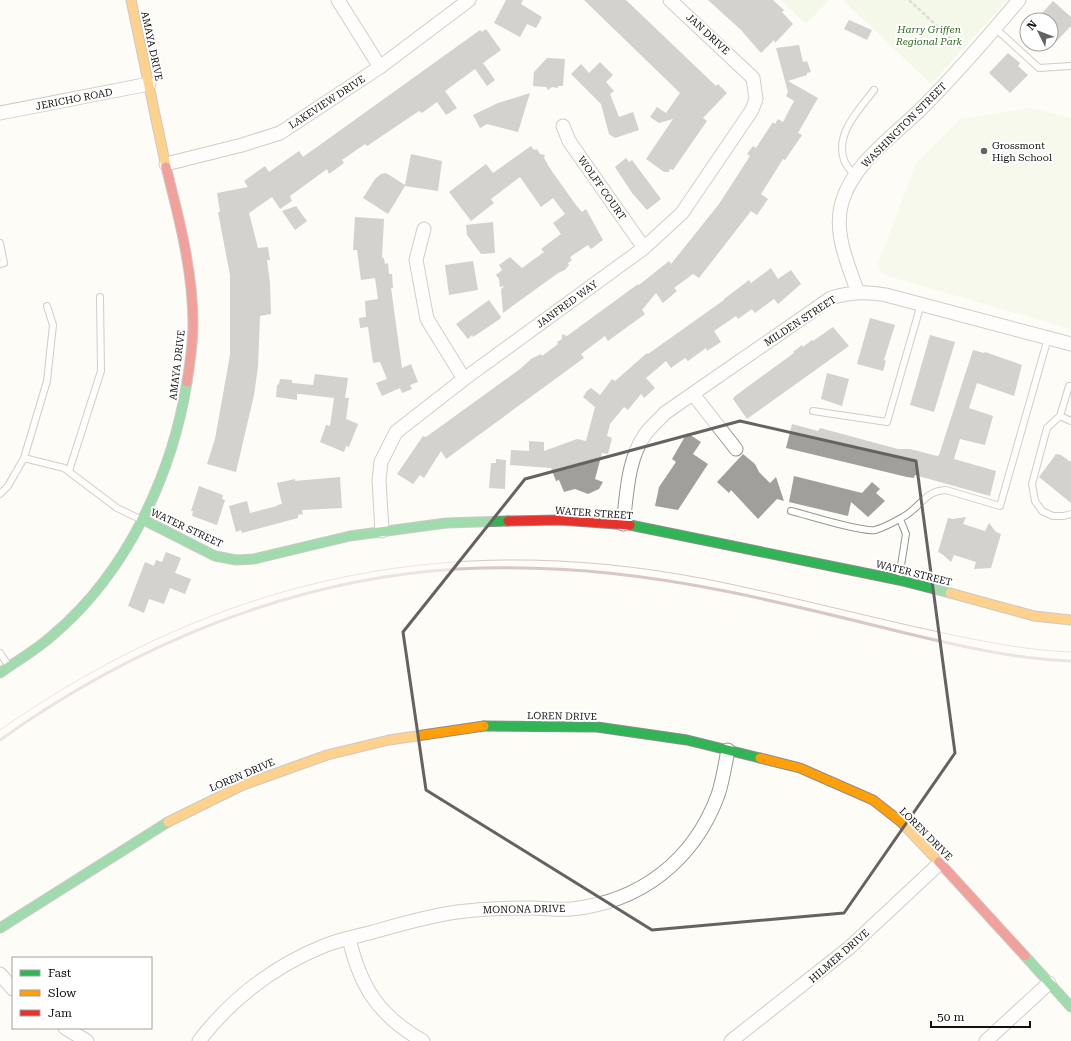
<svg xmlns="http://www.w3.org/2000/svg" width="1071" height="1041" font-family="'Roboto Serif',serif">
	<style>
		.green { fill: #e7f3d7 }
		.pitch { fill: #f0f6e1 }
		.building { fill: #a19f9c }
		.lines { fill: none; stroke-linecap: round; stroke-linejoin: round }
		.lane-casing { stroke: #979795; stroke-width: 8 }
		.street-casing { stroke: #979795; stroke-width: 15 }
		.fast-casing { stroke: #8e8d8b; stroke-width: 11 }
		.slow-casing { stroke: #8e8d8b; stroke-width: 11 }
		.jam-casing { stroke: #8e8d8b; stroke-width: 11 }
		.path { stroke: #b9b9b8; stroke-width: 2.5; stroke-dasharray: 4 2; stroke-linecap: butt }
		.lane { stroke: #fffffe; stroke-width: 6 }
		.street { stroke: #fffffe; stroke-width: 13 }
		.fast { stroke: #30b455; stroke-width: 9 }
		.slow { stroke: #ff9f0a; stroke-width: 9 }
		.jam { stroke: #e5322d; stroke-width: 9 }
		.tram { stroke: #d9c6c7; stroke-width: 1 }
		.rail { stroke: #d9c6c7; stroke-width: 3 }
		.marked { fill: none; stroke: #646362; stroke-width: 3; stroke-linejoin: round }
		.poi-dot { fill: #646362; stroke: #fff; stroke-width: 1.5 }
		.labels { text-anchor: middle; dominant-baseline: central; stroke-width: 4; stroke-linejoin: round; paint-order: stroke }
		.park-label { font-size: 10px; font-style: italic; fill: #2f6b1f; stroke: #fff }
		.street-label { font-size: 10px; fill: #111; stroke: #fff }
		.poi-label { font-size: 10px; fill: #111; stroke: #fff; text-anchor: start }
	</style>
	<rect width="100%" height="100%" fill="#fdfcf7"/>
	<!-- green -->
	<path class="green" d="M 781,0 L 829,0 L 806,24 Z
		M 843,0 L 1007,0 L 931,84 Z"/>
	<!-- pitch -->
	<path class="pitch" d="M 1031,108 L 1071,118 L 1071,329 L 881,274 L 878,263 L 917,162 L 960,119 Z"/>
	<!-- building -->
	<path class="building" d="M 506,0 L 523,0 L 521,4 L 542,17 L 536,28 L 527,24 L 520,37 L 494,23 Z
		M 584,0 L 626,0 L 716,86 L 718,84 L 727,93 L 703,118 L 707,121 L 673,170 L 670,169 L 669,172 L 664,172 L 646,159 L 673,119 L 659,123 L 650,117 L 657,107 L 666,113 L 680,93 Z
		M 708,0 L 773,0 L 784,10 L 782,12 L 793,24 L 775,43 L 774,40 L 761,53 L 741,30 Z
		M 1053,1 L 1071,17 L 1071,26 L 1051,47 L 1051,20 L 1036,20 Z
		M 849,20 L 872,30 L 867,40 L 844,29 Z
		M 486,29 L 501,50 L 483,63 L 495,80 L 487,86 L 475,69 L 445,91 L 457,108 L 446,115 L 437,102 L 422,113 L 419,111 L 367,146 L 365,144 L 342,160 L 344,163 L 329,174 L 327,169 L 290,196 L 292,201 L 280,209 L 272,197 L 249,213 L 258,248 L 268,247 L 270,260 L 267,260 L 270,283 L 271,314 L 260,316 L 258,367 L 254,395 L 236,472 L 207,464 L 215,439 L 230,355 L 230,275 L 218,212 L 220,212 L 217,193 L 248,187 L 244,181 L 265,166 L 269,172 L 299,151 L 303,157 L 480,30 L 482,32 Z
		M 799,45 L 803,62 L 807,61 L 811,72 L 807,73 L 807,75 L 788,81 L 818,98 L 798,133 L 802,135 L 785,160 L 783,159 L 761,194 L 768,199 L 757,215 L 751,211 L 699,278 L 693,274 L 674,288 L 677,291 L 663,303 L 656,293 L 642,310 L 645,314 L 608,341 L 605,336 L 581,354 L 584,358 L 446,459 L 441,451 L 424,478 L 420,475 L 413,484 L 397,474 L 423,436 L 426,437 L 520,369 L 531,359 L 541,354 L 542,356 L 558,344 L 557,342 L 562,339 L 562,334 L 567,336 L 638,284 L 639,285 L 669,261 L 671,264 L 719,204 L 750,156 L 747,154 L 753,146 L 756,148 L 773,122 L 775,124 L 778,119 L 783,122 L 794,101 L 786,96 L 788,92 L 776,48 Z
		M 1008,53 L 1020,63 L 1018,66 L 1028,75 L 1010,93 L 989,73 Z
		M 547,58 L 565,59 L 563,86 L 558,86 L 558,88 L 552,87 L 548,90 L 546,87 L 533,86 L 534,72 Z
		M 600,62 L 613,75 L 606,82 L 614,91 L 610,94 L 619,117 L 633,112 L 639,130 L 615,138 L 609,134 L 601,104 L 571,74 L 581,64 L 589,73 Z
		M 530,93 L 518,132 L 487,124 L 480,128 L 473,115 L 498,103 Z
		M 531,146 L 534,150 L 537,149 L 540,154 L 545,155 L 544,158 L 551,170 L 576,205 L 582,212 L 586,209 L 603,240 L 591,249 L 588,245 L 570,257 L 572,260 L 568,263 L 569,265 L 565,270 L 558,273 L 503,313 L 501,289 L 505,286 L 500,287 L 499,279 L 496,275 L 502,270 L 499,265 L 510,257 L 522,268 L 544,252 L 541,249 L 561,234 L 553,223 L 565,214 L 553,198 L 541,207 L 520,177 L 491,199 L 494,203 L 471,221 L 449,192 L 486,164 L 493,173 Z
		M 411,154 L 442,161 L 438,191 L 405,186 L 388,214 L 363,198 L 375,179 L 381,174 L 386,173 L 405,185 Z
		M 626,158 L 629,162 L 632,160 L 661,199 L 647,210 L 632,193 L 615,167 Z
		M 296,206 L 307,221 L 295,230 L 282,211 Z
		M 355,217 L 384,219 L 382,258 L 384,258 L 385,264 L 388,263 L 389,274 L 392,274 L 393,288 L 391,288 L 402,368 L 411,364 L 418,382 L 410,385 L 412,389 L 402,393 L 400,388 L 382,396 L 376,383 L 387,379 L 380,362 L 373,363 L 368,327 L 360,328 L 359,318 L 366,317 L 365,301 L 378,299 L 375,278 L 361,280 L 357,250 L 353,250 Z
		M 493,222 L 495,253 L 481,254 L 467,235 L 466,225 Z
		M 473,261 L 478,290 L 449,295 L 445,265 Z
		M 771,268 L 778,279 L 791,270 L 801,284 L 778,304 L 774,299 L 755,313 L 752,309 L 738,319 L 736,316 L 714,331 L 721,342 L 707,351 L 706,348 L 688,361 L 685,358 L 671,368 L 666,361 L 646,378 L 655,388 L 644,398 L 641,394 L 628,410 L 624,407 L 610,424 L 607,436 L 612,438 L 608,454 L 602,453 L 595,479 L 603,482 L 599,489 L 588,494 L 575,489 L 564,492 L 559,480 L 556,481 L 551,468 L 510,465 L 511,450 L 529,451 L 529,441 L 544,442 L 544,451 L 577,439 L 586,441 L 595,407 L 583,397 L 587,391 L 591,388 L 600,395 L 612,379 L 615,381 L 647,353 L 648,354 L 724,300 L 724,299 L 749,280 L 751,283 Z
		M 489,300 L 501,317 L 500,319 L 473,337 L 472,335 L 468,339 L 456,324 Z
		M 870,318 L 895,325 L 884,360 L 886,361 L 883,371 L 857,364 Z
		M 833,327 L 849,346 L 747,419 L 733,399 L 735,396 L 794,353 L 793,352 L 802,345 L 803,347 L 812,340 L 813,341 Z
		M 930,335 L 955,342 L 934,412 L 910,405 Z
		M 973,350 L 984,353 L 985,352 L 1022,365 L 1014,396 L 977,383 L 969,408 L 993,416 L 985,445 L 960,439 L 954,459 L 996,471 L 990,496 L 915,475 L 914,478 L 907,477 L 786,448 L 792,424 L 818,431 L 820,428 L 898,449 L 910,449 L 937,456 L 939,455 Z
		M 827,373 L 849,379 L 842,406 L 821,399 Z
		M 315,374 L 348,378 L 345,398 L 349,398 L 346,419 L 358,424 L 349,447 L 346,446 L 344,452 L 320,442 L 326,425 L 330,426 L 334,398 L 300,394 L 297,394 L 297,400 L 276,397 L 277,385 L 279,384 L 280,379 L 292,380 L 292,383 L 313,385 Z
		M 687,433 L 701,442 L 693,454 L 708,464 L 678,510 L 655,506 L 659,487 L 676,462 L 672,459 Z
		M 743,454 L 755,464 L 759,472 L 770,483 L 776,477 L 784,501 L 777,499 L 758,519 L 731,490 L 729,493 L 717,482 Z
		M 1056,454 L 1061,455 L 1071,462 L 1071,503 L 1039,477 Z
		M 496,459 L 506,460 L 505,489 L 489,488 L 491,463 L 496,463 Z
		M 794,476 L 862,493 L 872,482 L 880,489 L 876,493 L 885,501 L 868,517 L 851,502 L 848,516 L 789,502 Z
		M 340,477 L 342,508 L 302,510 L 303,514 L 298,515 L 298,518 L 242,533 L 241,530 L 236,532 L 229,506 L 247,501 L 250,513 L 277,506 L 277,505 L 282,504 L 277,483 L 295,479 L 295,481 Z
		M 199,486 L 223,495 L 222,499 L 225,500 L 217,525 L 192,516 L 193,511 L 191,511 Z
		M 966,517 L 963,524 L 985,531 L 989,523 L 996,532 L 1001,534 L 991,568 L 974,569 L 976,562 L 954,555 L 951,562 L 942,554 L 938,552 L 948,518 L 953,519 Z
		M 166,552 L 181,558 L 175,573 L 191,579 L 185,594 L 170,588 L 164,604 L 149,599 L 144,613 L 128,606 L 145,562 L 154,566 L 156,560 L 162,562 Z"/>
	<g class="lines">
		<defs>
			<path id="lane" d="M 995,28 L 1039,68 L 1071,66
				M 855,176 C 851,171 846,166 844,160 C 835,133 859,110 874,90
				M 0,243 L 4,263 L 0,264
				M 47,306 L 53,325 L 47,381 L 24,458 L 64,468 L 117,508 L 140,519
				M 1071,386 L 1069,386 L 1060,416 L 1071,421
				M 813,411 L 887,422 L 921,304
				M 1060,416 L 1047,428 L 1032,484 L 1035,501 L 1042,511 L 1053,516 L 1064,516 L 1071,514
				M 69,471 L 101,371 L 100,297
				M 0,494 L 8,486 L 24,458
				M 791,511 C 808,515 860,532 875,530 C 883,528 896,521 903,517 C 920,508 924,491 946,490 L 1000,506 L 1048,338
				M 899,578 L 906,534 L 900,519
				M 0,653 L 8,665"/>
			<path id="street" d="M 338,0 L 380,67
				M 0,113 L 149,84
				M 563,126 L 569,141 L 644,248
				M 166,164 L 242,145 L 280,133 L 380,67 L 469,0
				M 424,229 L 416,260 L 427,319 L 464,379
				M 858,293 C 848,264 833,233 842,202 C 854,162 894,136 922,108 C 956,74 988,37 1019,0
				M 693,394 L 736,449
				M 623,524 C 627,495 627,462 644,436 C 649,428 658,421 665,413 L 831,298 C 849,292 867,291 886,295 L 1071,344
				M 382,531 L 379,480 L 381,462 L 396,432 L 464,379 L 644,248 L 682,213 L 752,110 L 756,99 L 753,78 L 670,0
				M 349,938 C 360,987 379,1016 423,1041
				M 0,974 L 13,989
				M 65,1028 L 87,1041
				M 199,1041 C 232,998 276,965 326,945 C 342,939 358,936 373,932 C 401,924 428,916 457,912 C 482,909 507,908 532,908 C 545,908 558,910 571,909 C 641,902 694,860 718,795 C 723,780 725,765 728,750
				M 731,1041 L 849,948 L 940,863
				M 986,1041 L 1049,983"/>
			<path id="fast" d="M 142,519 L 215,556 L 236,560 L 254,559 L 350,536 L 446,523 L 508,521
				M 630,525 L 899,580 L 950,593
				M 0,673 C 18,660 38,649 54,634 C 127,572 172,475 187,382
				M 484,726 L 597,727 L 687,740 L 760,758
				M 0,928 L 168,822
				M 1025,956 L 1071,1007"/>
			<path id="slow" d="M 131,0 L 166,167
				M 950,593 L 1034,616 L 1071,620
				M 760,758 L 800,768 L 873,800 L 901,822 L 939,862
				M 168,822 L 243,785 L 327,755 L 389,740 L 484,726"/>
			<path id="jam" d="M 166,167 C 179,218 193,271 193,324 C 193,343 190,363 187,382
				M 508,521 L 560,520 L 630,525
				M 939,862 L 1025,956"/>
		</defs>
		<!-- lane casing -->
		<use href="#lane" class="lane-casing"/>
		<!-- street casing -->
		<use href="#street" class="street-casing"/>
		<!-- fast casing -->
		<use href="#fast" class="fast-casing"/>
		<!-- slow casing -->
		<use href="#slow" class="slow-casing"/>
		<!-- jam casing -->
		<use href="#jam" class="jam-casing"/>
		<!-- path -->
		<path class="path" d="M 909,0 L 961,48"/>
		<!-- lane -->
		<use href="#lane" class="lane"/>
		<!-- street -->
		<use href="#street" class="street"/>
		<!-- fast -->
		<use href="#fast" class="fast"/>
		<!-- slow -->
		<use href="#slow" class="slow"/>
		<!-- jam -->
		<use href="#jam" class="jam"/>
		<!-- tram -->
		<path class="tram" d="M 0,730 C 226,572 461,526 730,584 C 792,597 854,613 916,627 C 967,638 1018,650 1071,652"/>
		<!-- rail -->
		<path class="rail" d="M 0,740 C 133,645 292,579 457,569 C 547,564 637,573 725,591 C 785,603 845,618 905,633 C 960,646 1015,659 1071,661"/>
	</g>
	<!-- marked area -->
	<path d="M0 0H1071V1041H0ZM 740,421 L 916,461 L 955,753 L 844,913 L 652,930 L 426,790 L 403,632 L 525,479 Z" fill="#fdfcf7" fill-opacity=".55" fill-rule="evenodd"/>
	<path class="marked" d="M 740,421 L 916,461 L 955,753 L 844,913 L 652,930 L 426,790 L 403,632 L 525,479 Z"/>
	<!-- markers -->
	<circle class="poi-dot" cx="984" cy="151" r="4"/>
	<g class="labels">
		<!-- park labels -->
		<g class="park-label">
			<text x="929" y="29">Harry Griffen<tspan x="929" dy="12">Regional Park</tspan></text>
		</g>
		<!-- street labels -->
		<g class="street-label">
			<text transform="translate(708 34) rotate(43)">JAN DRIVE</text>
			<text transform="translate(152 46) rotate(78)">AMAYA DRIVE</text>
			<text transform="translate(74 99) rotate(-11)">JERICHO ROAD</text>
			<text transform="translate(327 102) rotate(-33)">LAKEVIEW DRIVE</text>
			<text transform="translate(904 125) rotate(-45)">WASHINGTON STREET</text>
			<text transform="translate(602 188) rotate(55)">WOLFF COURT</text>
			<text transform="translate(567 304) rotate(-36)">JANFRED WAY</text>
			<text transform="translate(800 321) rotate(-33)">MILDEN STREET</text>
			<text transform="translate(177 365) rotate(-83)">AMAYA DRIVE</text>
			<text transform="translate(594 513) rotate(4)">WATER STREET</text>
			<text transform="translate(187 528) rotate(25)">WATER STREET</text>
			<text transform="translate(914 573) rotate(14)">WATER STREET</text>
			<text transform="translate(562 716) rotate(1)">LOREN DRIVE</text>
			<text transform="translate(242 775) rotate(-23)">LOREN DRIVE</text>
			<text transform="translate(926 834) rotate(45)">LOREN DRIVE</text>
			<text transform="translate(524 909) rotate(-1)">MONONA DRIVE</text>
			<text transform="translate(839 956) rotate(-41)">HILMER DRIVE</text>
		</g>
		<!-- poi labels -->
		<g class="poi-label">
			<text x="992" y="145">Grossmont<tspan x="992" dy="12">High School</tspan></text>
		</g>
	</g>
	<!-- legend -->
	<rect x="12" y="957" width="140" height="72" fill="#ffffff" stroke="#a0a0a0"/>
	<rect x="20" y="970" width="20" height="6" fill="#30b455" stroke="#a0a0a0"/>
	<text x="48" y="977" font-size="12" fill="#111111">Fast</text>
	<rect x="20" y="990" width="20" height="6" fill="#ff9f0a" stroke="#a0a0a0"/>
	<text x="48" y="997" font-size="12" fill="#111111">Slow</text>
	<rect x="20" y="1010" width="20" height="6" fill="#e5322d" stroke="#a0a0a0"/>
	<text x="48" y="1017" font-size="12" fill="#111111">Jam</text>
	<!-- north arrow -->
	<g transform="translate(1039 32) rotate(313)"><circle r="19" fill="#ffffff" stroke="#a0a0a0"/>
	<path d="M0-3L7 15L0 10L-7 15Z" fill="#646362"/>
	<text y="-6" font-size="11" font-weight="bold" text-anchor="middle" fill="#111111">N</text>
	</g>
	<!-- scale -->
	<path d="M931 1021v6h99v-6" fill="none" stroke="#111111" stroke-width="2"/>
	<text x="937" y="1021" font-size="12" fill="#111111" stroke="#ffffff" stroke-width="3" paint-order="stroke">50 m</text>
</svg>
